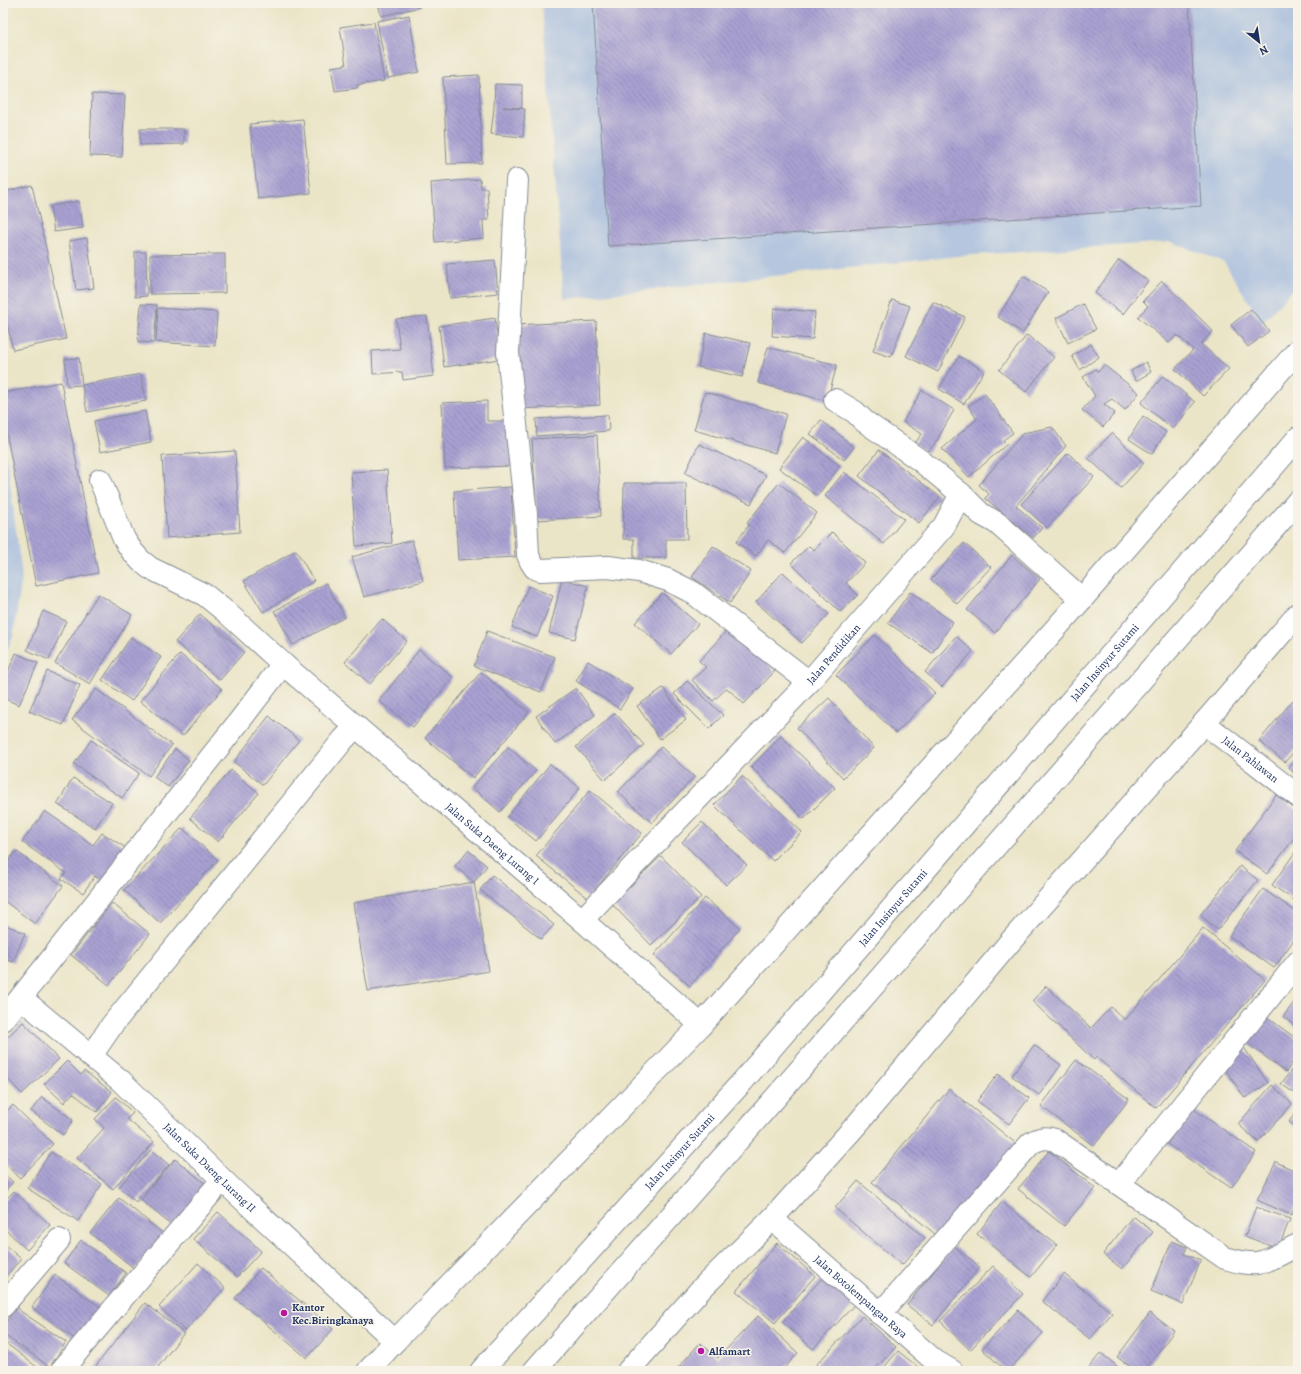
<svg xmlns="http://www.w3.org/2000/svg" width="1301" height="1374" font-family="Alegreya,serif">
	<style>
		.industrial { fill: #b5c6de }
		.building { fill: url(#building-back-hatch) }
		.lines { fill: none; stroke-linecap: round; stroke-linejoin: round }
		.minor-casing { stroke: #838a93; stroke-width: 24 }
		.highway-casing { stroke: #838a93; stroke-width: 24 }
		.minor { stroke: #fff; stroke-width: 22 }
		.highway { stroke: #fff; stroke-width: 22 }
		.poi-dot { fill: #b5179e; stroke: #f7f3e8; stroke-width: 1.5 }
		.labels { text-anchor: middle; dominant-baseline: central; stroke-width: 3; stroke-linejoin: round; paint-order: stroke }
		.street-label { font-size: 11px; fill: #1b2f5e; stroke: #f7f3e8 }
		.poi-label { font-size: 11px; font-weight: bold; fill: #1b2f5e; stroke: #f7f3e8; text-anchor: start }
	</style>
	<defs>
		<pattern id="building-back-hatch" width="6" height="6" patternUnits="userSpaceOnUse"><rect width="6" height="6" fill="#a9a1d2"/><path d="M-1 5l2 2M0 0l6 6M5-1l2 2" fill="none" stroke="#8984ae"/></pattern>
	</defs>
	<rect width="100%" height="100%" fill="#f7f3e8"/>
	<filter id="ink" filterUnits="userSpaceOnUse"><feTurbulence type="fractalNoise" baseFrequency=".025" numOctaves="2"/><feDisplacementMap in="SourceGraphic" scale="8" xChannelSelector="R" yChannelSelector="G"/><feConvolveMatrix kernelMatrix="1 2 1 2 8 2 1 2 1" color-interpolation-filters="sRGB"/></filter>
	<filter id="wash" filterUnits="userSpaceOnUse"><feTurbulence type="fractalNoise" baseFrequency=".012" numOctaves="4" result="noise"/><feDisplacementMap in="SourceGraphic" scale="16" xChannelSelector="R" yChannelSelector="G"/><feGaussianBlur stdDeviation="0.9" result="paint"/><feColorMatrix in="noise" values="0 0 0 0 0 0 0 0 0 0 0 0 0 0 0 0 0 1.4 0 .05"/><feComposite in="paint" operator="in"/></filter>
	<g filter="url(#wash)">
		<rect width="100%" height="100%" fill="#ebe5c8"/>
		<!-- industrial -->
		<path class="industrial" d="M 542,3 L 1298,3 L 1298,284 L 1262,323 L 1224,262 L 1171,242 L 958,256 L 564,299 Z
			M 3,428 L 22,577 L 13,637 L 3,658 Z"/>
		<g id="blocks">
			<!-- building -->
			<path class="building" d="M 378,3 L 420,3 L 420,7 L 381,16 Z
				M 593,3 L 1189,3 L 1201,206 L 608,246 Z
				M 409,15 L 419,72 L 388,78 L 377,21 Z
				M 374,22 L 384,81 L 357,85 L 357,88 L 335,91 L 331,67 L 346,65 L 340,27 Z
				M 479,75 L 482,163 L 447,164 L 443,77 Z
				M 495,84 L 522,85 L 522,108 L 503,107 L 525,109 L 523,137 L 491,134 L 494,107 Z
				M 92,94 L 125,95 L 122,157 L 90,156 Z
				M 303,119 L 311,193 L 258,199 L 250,124 Z
				M 140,129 L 184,129 L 184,144 L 140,145 Z
				M 480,179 L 481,188 L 487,188 L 489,220 L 483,220 L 484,238 L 435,242 L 431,183 Z
				M 32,185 L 66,339 L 13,350 L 3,306 L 3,192 Z
				M 79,201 L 83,228 L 54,232 L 50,206 Z
				M 87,238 L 94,288 L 76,290 L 69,241 Z
				M 135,252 L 146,252 L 147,296 L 135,297 Z
				M 225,254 L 225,293 L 150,294 L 150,255 Z
				M 495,260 L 498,293 L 450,298 L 447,264 Z
				M 1119,260 L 1148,281 L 1123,314 L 1095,293 Z
				M 1023,276 L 1048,292 L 1023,333 L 998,317 Z
				M 1162,281 L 1213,331 L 1201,344 L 1229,369 L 1203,396 L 1175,369 L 1193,350 L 1177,335 L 1169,343 L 1138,317 L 1148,306 L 1143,301 Z
				M 892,300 L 910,306 L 891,357 L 873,351 Z
				M 933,302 L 965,317 L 938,372 L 906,356 Z
				M 141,304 L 157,305 L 154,343 L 138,342 Z
				M 1083,304 L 1096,329 L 1068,343 L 1056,318 Z
				M 158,308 L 217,312 L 215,346 L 156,342 Z
				M 774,308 L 815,312 L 813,339 L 772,336 Z
				M 1251,309 L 1269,331 L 1248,347 L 1231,325 Z
				M 427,316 L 434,376 L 403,380 L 402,372 L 373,374 L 372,351 L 400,349 L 396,319 Z
				M 495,318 L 500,359 L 444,367 L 439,326 Z
				M 596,321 L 600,405 L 519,409 L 515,325 Z
				M 706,333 L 750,343 L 742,377 L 698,367 Z
				M 1027,335 L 1054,357 L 1026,392 L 999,370 Z
				M 1091,344 L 1099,357 L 1080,370 L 1072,356 Z
				M 768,347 L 837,365 L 827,401 L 758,383 Z
				M 959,356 L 984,371 L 964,404 L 939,389 Z
				M 79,358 L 82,385 L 67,386 L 65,359 Z
				M 1146,362 L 1151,372 L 1136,381 L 1131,371 Z
				M 1104,365 L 1139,393 L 1125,410 L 1112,399 L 1104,404 L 1115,413 L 1103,427 L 1082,410 L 1095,396 L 1083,377 L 1096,369 L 1098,372 Z
				M 141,374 L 146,401 L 87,412 L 82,385 Z
				M 1163,376 L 1195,402 L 1173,429 L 1141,403 Z
				M 61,382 L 98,573 L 36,586 L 3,416 L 3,393 Z
				M 922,390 L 954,410 L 938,438 L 938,439 L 927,453 L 915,443 L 922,434 L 903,422 Z
				M 705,392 L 786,414 L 775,453 L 694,430 Z
				M 985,394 L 1013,433 L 1003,440 L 1007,444 L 969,477 L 942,449 L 977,419 L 968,406 Z
				M 487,401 L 487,421 L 512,421 L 514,466 L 445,468 L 442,403 Z
				M 145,411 L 151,442 L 100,452 L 94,421 Z
				M 608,415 L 609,431 L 537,436 L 536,419 Z
				M 1143,416 L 1166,432 L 1152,454 L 1129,439 Z
				M 821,420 L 854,447 L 844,460 L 810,434 Z
				M 1052,427 L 1066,446 L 1016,506 L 1042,528 L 1033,538 L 985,498 L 989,494 L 979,485 L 1023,433 Z
				M 1112,433 L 1144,463 L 1121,488 L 1088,458 Z
				M 597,435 L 601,516 L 537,520 L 532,439 Z
				M 803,437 L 840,466 L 817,496 L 779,468 Z
				M 699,444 L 766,475 L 751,504 L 685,473 Z
				M 879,450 L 940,497 L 919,523 L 859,476 Z
				M 235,451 L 240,532 L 167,538 L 162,456 Z
				M 1068,453 L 1094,477 L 1047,528 L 1021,504 Z
				M 387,470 L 392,543 L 356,546 L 351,472 Z
				M 844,472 L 904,519 L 884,544 L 825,496 Z
				M 624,483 L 686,483 L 687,539 L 666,539 L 666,558 L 634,558 L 634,539 L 623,539 Z
				M 779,483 L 817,513 L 785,553 L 768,540 L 756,556 L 736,542 L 749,525 L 747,523 Z
				M 511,487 L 515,557 L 458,560 L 454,491 Z
				M 832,532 L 865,563 L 846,583 L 858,595 L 840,612 L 791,563 L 809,546 L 814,550 Z
				M 412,540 L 423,581 L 364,597 L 352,557 Z
				M 964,543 L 991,567 L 957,604 L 931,579 Z
				M 713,546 L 751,571 L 730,603 L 692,577 Z
				M 296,550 L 314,581 L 263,612 L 244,581 Z
				M 1012,555 L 1040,579 L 995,633 L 967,610 Z
				M 783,572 L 829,614 L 802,643 L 756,602 Z
				M 562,579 L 588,586 L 575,639 L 549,633 Z
				M 326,583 L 345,617 L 293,645 L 274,611 Z
				M 528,586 L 553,596 L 537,637 L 512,627 Z
				M 910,592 L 953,622 L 932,653 L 888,623 Z
				M 662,593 L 698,624 L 671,654 L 635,623 Z
				M 98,594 L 132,615 L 90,684 L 55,663 Z
				M 43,611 L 66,621 L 49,660 L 27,650 Z
				M 200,614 L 244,652 L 220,680 L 175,642 Z
				M 382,619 L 407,641 L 370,684 L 345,662 Z
				M 729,628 L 775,671 L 744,704 L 727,688 L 713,701 L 692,680 L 706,667 L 699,661 Z
				M 487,631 L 555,657 L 541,692 L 474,666 Z
				M 875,635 L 935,693 L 896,733 L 836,675 Z
				M 956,636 L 973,651 L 942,687 L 925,672 Z
				M 131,637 L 161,657 L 132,701 L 102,680 Z
				M 419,650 L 453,677 L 413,727 L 379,701 Z
				M 16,653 L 38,663 L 19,705 L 3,698 L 3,683 Z
				M 180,654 L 222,689 L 183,736 L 140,701 Z
				M 588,661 L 633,689 L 620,709 L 576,681 Z
				M 47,671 L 80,685 L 63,725 L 29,711 Z
				M 481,672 L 529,712 L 473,778 L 425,738 Z
				M 687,681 L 723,715 L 709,729 L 674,694 Z
				M 576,688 L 595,715 L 555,744 L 536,716 Z
				M 663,688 L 686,720 L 660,739 L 637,706 Z
				M 96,689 L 172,745 L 149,776 L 72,720 Z
				M 829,698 L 874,748 L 843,778 L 797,728 Z
				M 1293,700 L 1298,704 L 1298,747 L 1285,762 L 1259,741 Z
				M 615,713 L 644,745 L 605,780 L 576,747 Z
				M 269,716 L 299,740 L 263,785 L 234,762 Z
				M 781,736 L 835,788 L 804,819 L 751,767 Z
				M 91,740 L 139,773 L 122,798 L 74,764 Z
				M 508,747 L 536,771 L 500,812 L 472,787 Z
				M 661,747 L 694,777 L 652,823 L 618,792 Z
				M 175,749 L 189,760 L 168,787 L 154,777 Z
				M 1298,760 L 1298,778 L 1289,767 Z
				M 550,764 L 580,788 L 536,841 L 507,817 Z
				M 231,770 L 259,793 L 218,842 L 190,818 Z
				M 742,776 L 802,832 L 773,861 L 714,805 Z
				M 73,778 L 112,803 L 95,828 L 57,804 Z
				M 590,790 L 642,833 L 588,898 L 536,856 Z
				M 1276,795 L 1298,811 L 1298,833 L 1267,874 L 1235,851 Z
				M 45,811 L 93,845 L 102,833 L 126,848 L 103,882 L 95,876 L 83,893 L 61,879 L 66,873 L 22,842 Z
				M 702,822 L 747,865 L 726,885 L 682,842 Z
				M 182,828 L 218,860 L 160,923 L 124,890 Z
				M 1298,848 L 1298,903 L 1272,885 Z
				M 468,850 L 487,866 L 474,882 L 455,866 Z
				M 16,851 L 63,886 L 35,924 L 3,900 L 3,868 Z
				M 661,856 L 701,897 L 651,945 L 612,904 Z
				M 1240,866 L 1258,880 L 1218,930 L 1200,915 Z
				M 492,875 L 554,925 L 541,939 L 480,890 Z
				M 474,882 L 489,971 L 368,991 L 353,903 Z
				M 1263,889 L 1298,913 L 1298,934 L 1274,968 L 1229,936 Z
				M 705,898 L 740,928 L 690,986 L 654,955 Z
				M 112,903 L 150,934 L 109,985 L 71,955 Z
				M 3,924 L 25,933 L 13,962 L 3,958 Z
				M 1203,928 L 1265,980 L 1156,1108 L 1096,1057 L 1094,1060 L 1032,1001 L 1046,986 L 1091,1028 L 1111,1007 L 1125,1020 Z
				M 1298,997 L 1298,1028 L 1283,1017 Z
				M 1263,1014 L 1298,1040 L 1298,1055 L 1286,1072 L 1244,1041 Z
				M 23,1022 L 59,1059 L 22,1094 L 3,1074 L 3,1041 Z
				M 1034,1045 L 1061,1065 L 1039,1095 L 1012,1076 Z
				M 1243,1046 L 1268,1083 L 1245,1098 L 1220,1062 Z
				M 1076,1060 L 1129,1099 L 1094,1146 L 1041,1106 Z
				M 67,1061 L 81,1075 L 84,1071 L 112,1092 L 97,1112 L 73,1093 L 64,1103 L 44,1084 Z
				M 1298,1061 L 1298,1093 L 1297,1095 L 1281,1084 Z
				M 998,1074 L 1029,1098 L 1009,1124 L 977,1101 Z
				M 1272,1085 L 1292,1104 L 1258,1142 L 1238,1124 Z
				M 949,1089 L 1019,1146 L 941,1239 L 872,1182 Z
				M 42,1097 L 73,1120 L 63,1135 L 31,1111 Z
				M 116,1097 L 133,1113 L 127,1119 L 154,1142 L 113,1189 L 77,1158 L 104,1128 L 95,1119 Z
				M 13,1105 L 53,1144 L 20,1178 L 3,1162 L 3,1115 Z
				M 1192,1108 L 1256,1152 L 1231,1188 L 1167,1144 Z
				M 1298,1109 L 1298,1129 L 1289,1122 Z
				M 151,1150 L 169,1165 L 136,1202 L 119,1187 Z
				M 1049,1151 L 1095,1188 L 1064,1226 L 1018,1189 Z
				M 51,1152 L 102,1184 L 78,1221 L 27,1188 Z
				M 175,1159 L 212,1189 L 177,1230 L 141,1200 Z
				M 1276,1162 L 1298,1172 L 1298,1201 L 1291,1215 L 1257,1200 Z
				M 3,1173 L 13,1182 L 3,1193 Z
				M 858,1181 L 925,1238 L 902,1265 L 835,1208 Z
				M 14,1191 L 50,1225 L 27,1250 L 3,1227 L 3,1202 Z
				M 119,1198 L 164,1234 L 135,1269 L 90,1233 Z
				M 1002,1202 L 1057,1245 L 1031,1277 L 977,1234 Z
				M 1256,1207 L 1290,1219 L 1278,1249 L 1245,1236 Z
				M 218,1212 L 261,1251 L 237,1277 L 193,1239 Z
				M 1133,1216 L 1153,1232 L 1122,1269 L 1103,1254 Z
				M 81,1240 L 126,1273 L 109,1296 L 64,1263 Z
				M 1172,1241 L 1187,1247 L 1184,1254 L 1201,1260 L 1183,1304 L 1151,1291 Z
				M 3,1243 L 21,1259 L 3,1279 Z
				M 777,1243 L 815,1276 L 775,1323 L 736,1291 Z
				M 954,1246 L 980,1267 L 933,1325 L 907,1305 Z
				M 198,1263 L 225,1288 L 185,1331 L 159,1307 Z
				M 993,1266 L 1023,1294 L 970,1350 L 940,1321 Z
				M 261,1268 L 333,1329 L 307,1358 L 235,1298 Z
				M 1064,1274 L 1112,1313 L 1090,1339 L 1042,1301 Z
				M 55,1275 L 100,1307 L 76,1340 L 32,1307 Z
				M 824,1276 L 855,1304 L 813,1349 L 782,1322 Z
				M 145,1303 L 184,1333 L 155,1371 L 92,1371 Z
				M 16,1308 L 66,1342 L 50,1367 L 3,1334 L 3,1326 Z
				M 1018,1310 L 1043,1333 L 1008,1371 L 1006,1371 L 982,1349 Z
				M 1150,1313 L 1174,1331 L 1144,1371 L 1136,1371 L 1117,1357 Z
				M 758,1316 L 798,1353 L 782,1371 L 675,1371 L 700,1343 L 718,1358 Z
				M 862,1316 L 896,1347 L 873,1371 L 819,1371 L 814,1367 Z
				M 3,1341 L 42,1371 L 3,1371 Z
				M 898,1351 L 918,1367 L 915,1371 L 881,1371 Z
				M 1101,1353 L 1123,1371 L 1086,1371 Z"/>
		</g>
	</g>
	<g filter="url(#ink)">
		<use href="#blocks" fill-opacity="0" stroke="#838a93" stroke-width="1"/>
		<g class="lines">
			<defs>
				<g id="minor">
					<path d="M 517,180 L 508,353 L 526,514 L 528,555 L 531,562 L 535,568 L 540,570 L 608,567 L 639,571 L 668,580 L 692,592 L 809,682"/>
					<path d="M 835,400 L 855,412 L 864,421 L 921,461 L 961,494"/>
					<path id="s1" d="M 283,664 L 582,920 L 701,1025"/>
					<path id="s2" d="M 1204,723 L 1298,796"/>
					<path id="s3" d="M 582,920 L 809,682 L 944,526 L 961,494 L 981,514 L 997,523 L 1082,599"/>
					<path id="s4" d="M 21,998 L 121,1081 L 233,1190 L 395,1341"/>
					<path d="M 3,1020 L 241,719 L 283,664 L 226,612 L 205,595 L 150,568 L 141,561 L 132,551 L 124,539 L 100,480"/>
					<path d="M 91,1056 L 112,1025 L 343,740 L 356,726"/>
					<path d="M 1119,1184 L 1298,962"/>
					<path id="s5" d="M 772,1219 L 935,1361 L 952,1371"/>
					<path d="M 3,1306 L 59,1240"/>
					<path d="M 880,1314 L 1031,1143 C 1040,1138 1045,1137 1055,1140 L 1119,1184 L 1225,1258 C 1236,1261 1246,1264 1257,1263 C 1271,1261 1285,1251 1298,1245"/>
					<path d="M 61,1371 L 222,1180"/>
					<path d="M 368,1371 L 395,1341 L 701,1025 L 1082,599 L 1298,350"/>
					<path d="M 628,1371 L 702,1288 L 772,1219 L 859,1122 L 1010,942 L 1204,723 L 1298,614"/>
				</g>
				<g id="highway">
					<path id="s6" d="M 481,1371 L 742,1082 L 1298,438"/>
					<path d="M 534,1371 L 762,1113 L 1298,501"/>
				</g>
			</defs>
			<!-- minor casing -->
			<use href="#minor" class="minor-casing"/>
			<!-- highway casing -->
			<use href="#highway" class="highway-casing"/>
			<!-- minor -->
			<use href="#minor" class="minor"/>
			<!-- highway -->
			<use href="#highway" class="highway"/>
		</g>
	</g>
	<!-- markers -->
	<g class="poi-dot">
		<circle cx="284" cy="1313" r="4"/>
		<circle cx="701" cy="1351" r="4"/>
	</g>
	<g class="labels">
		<!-- street labels -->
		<g class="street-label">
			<text stroke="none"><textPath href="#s3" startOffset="366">Jalan Pendidikan</textPath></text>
			<text stroke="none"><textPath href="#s6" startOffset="944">Jalan Insinyur Sutami</textPath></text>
			<text stroke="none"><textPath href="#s2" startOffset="59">Jalan Pahlawan</textPath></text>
			<text stroke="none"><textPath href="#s1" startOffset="276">Jalan Suka Daeng Lurang I</textPath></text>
			<text stroke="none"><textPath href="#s6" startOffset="620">Jalan Insinyur Sutami</textPath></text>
			<text stroke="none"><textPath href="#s6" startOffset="296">Jalan Insinyur Sutami</textPath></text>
			<text stroke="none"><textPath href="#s4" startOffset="254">Jalan Suka Daeng Lurang II</textPath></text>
			<text stroke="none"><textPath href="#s5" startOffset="118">Jalan Botolempangan Raya</textPath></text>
		</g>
		<!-- poi labels -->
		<g class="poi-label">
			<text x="292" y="1307">Kantor<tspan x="292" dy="13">Kec.Biringkanaya</tspan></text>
			<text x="709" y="1351">Alfamart</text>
		</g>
	</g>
	<!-- margin -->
	<rect width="1301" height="1374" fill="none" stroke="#f7f3e8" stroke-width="16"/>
	<!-- north arrow -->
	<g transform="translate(1259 42) rotate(150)" stroke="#f7f3e8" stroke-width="3" paint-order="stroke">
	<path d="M0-3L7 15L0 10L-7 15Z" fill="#1b2f5e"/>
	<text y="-6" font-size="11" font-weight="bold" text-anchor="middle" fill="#1b2f5e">N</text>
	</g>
</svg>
